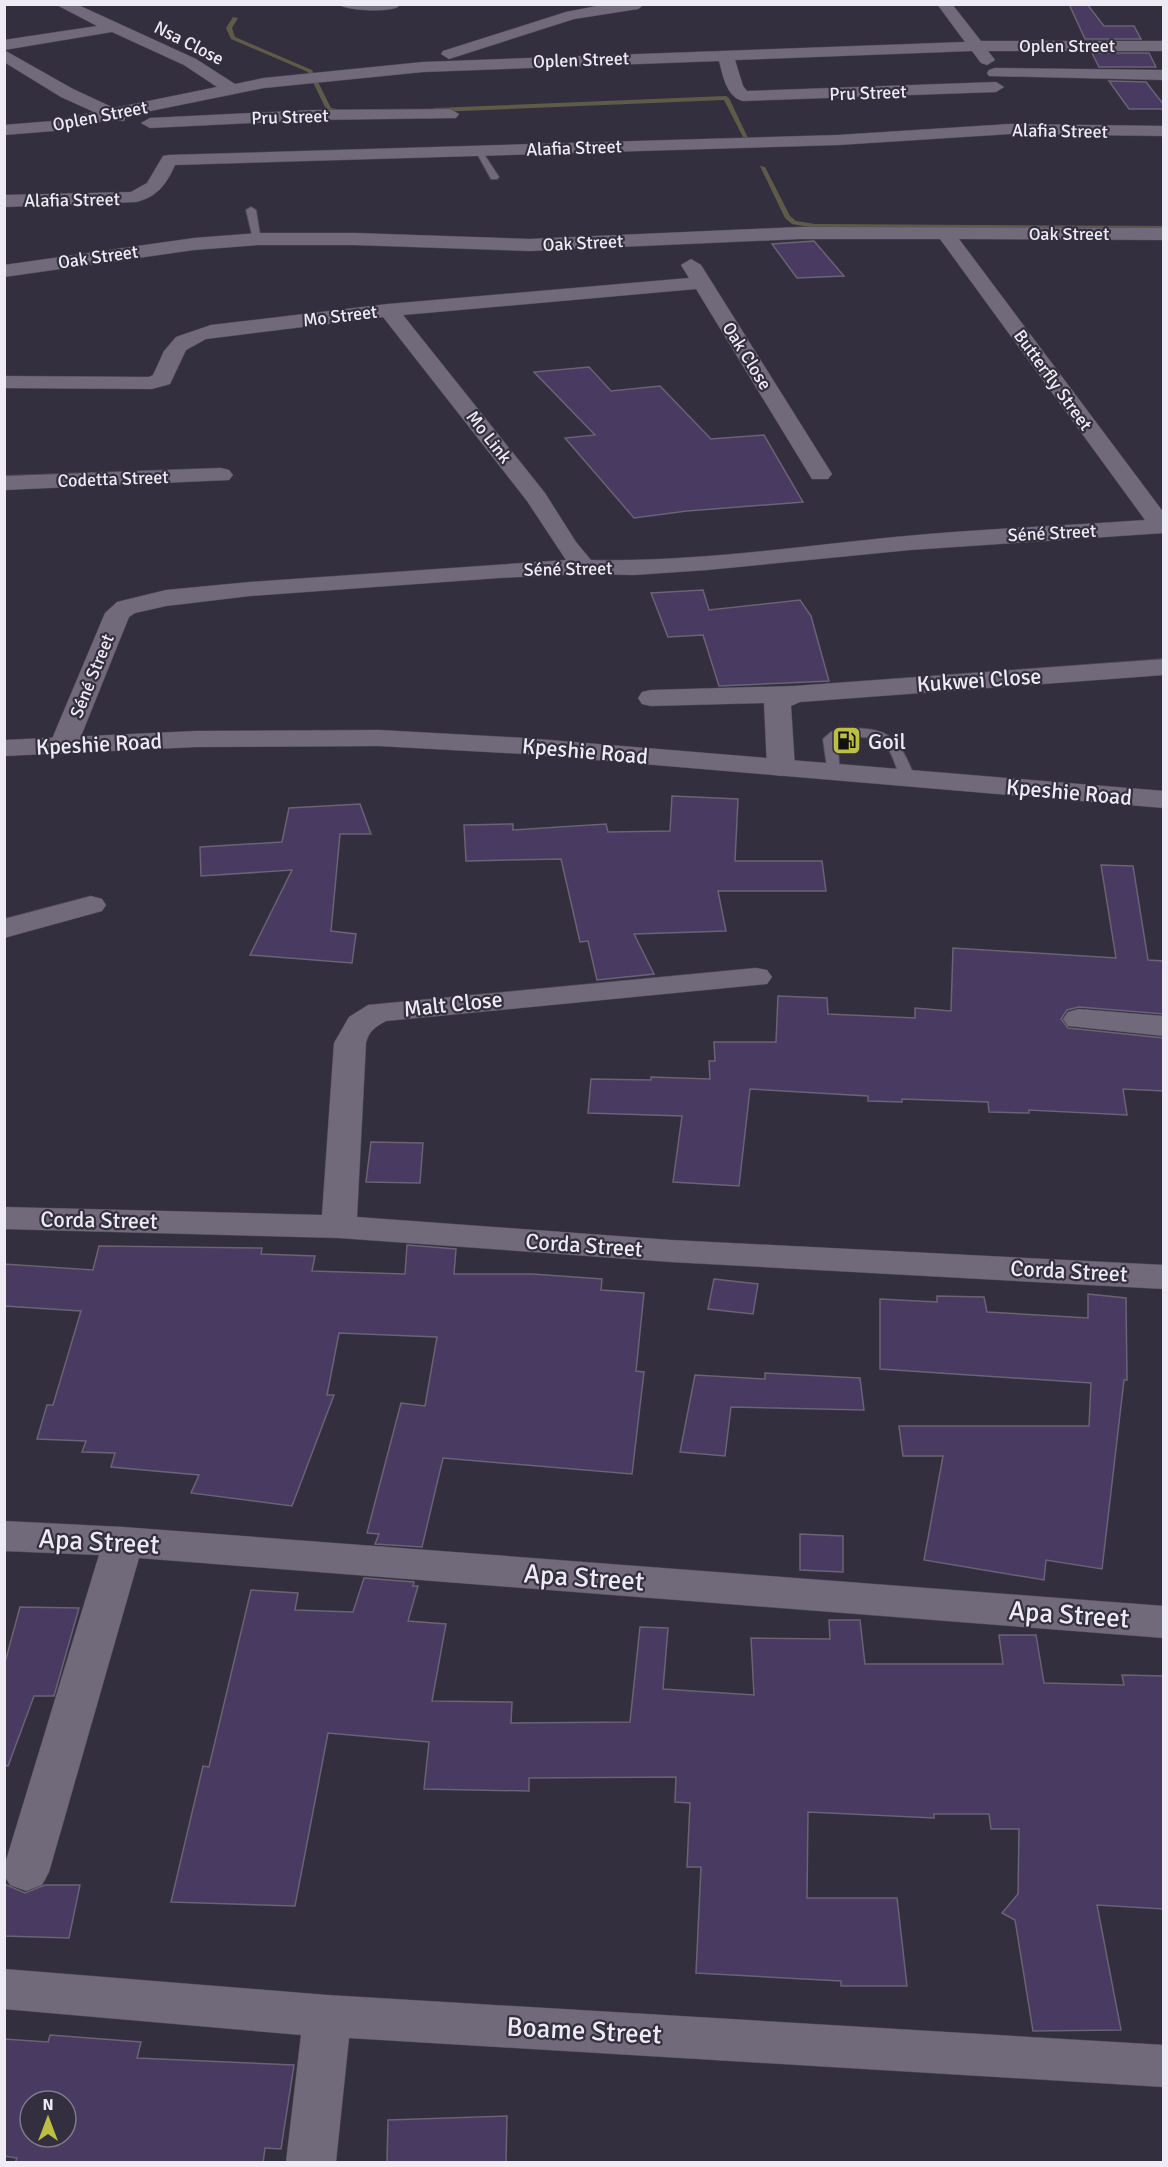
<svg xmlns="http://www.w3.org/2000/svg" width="1168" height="2167" font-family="Signika,sans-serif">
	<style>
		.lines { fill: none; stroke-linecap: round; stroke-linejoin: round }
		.stream { fill: #5d5c49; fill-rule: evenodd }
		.building { fill: #493a62; stroke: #696374; stroke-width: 1.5; fill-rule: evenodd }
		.service-casing { stroke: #4e4a56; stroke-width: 2 }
		.minor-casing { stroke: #4e4a56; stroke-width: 1 }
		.tertiary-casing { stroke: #4e4a56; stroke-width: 1 }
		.service { fill: #706a7b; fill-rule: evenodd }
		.minor { fill: #706a7b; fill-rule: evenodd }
		.tertiary { fill: #706a7b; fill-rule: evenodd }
		.labels { text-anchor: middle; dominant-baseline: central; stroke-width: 4.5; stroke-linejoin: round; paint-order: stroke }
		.far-street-label { font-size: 18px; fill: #eeebf4; stroke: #342f3e }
		.street-label { font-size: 22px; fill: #eeebf4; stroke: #342f3e }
		.poi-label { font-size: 22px; fill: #eeebf4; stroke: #342f3e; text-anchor: start }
		.near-street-label { font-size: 27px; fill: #eeebf4; stroke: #342f3e }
	</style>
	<rect width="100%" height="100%" fill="#342f3e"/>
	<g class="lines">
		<!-- stream -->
		<path class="stream" d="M 233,17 L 238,18 L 232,28 L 235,37 L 312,70 L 331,108 L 348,111 L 348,113 L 327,111 L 308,72 L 231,39 L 226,28 Z
			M 726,96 L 729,98 L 748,138 L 743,137 L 724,100 L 435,112 L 432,110 L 435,108 Z
			M 760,166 L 765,167 L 790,216 L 796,221 L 815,224 L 1164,226 L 1164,230 L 815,228 L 792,224 L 785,218 Z"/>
	</g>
	<!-- building -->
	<path class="building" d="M 1069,4 L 1087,4 L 1104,26 L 1134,26 L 1141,39 L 1085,39 Z
		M 1092,53 L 1149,53 L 1156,67 L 1099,67 Z
		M 1109,81 L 1146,82 L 1164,105 L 1164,109 L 1129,109 Z
		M 814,241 L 844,276 L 797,278 L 772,244 Z
		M 589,367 L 611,391 L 660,386 L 711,439 L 764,435 L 803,502 L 687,511 L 634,518 L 565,438 L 595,435 L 534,372 Z
		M 703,590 L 709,610 L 800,600 L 811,616 L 829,681 L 719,686 L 703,635 L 668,637 L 651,593 Z
		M 672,796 L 738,799 L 735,861 L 822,861 L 826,891 L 718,891 L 726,931 L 634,934 L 654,974 L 597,980 L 588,941 L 580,942 L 561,859 L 466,861 L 464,825 L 513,824 L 513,830 L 606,824 L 608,832 L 670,831 Z
		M 360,804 L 371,834 L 340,834 L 331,931 L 356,934 L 352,963 L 250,955 L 292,870 L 201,876 L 200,847 L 282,842 L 289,808 Z
		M 1101,865 L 1133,866 L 1148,960 L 1164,961 L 1164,1014 L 1079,1007 L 1067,1010 L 1061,1019 L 1068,1028 L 1164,1038 L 1164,1091 L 1123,1089 L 1127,1115 L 1029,1110 L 1029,1113 L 989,1112 L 988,1102 L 902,1099 L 902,1102 L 868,1101 L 868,1096 L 750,1089 L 739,1186 L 673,1182 L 682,1116 L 588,1113 L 591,1079 L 651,1080 L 651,1077 L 710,1079 L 709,1061 L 715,1061 L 714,1042 L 776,1042 L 778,996 L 827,998 L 828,1014 L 915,1018 L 915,1008 L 951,1011 L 953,948 L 1116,958 Z
		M 371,1142 L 423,1143 L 420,1183 L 366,1182 Z
		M 407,1245 L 456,1249 L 454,1274 L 532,1274 L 602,1279 L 601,1290 L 644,1293 L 636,1371 L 644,1372 L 632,1474 L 443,1458 L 422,1547 L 375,1544 L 379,1534 L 367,1533 L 401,1403 L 425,1406 L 437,1337 L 339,1333 L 327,1395 L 334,1395 L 292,1506 L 191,1493 L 199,1475 L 111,1467 L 115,1453 L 82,1452 L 86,1441 L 37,1439 L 47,1405 L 53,1405 L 81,1311 L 4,1306 L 4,1264 L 93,1270 L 99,1246 L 262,1248 L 261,1254 L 315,1256 L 312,1271 L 405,1274 Z
		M 714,1279 L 758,1284 L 753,1314 L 708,1309 Z
		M 1088,1294 L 1126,1298 L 1127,1380 L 1124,1380 L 1102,1569 L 1046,1560 L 1044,1580 L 924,1560 L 943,1456 L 903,1456 L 899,1426 L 1089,1426 L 1091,1383 L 880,1369 L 880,1299 L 937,1302 L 937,1296 L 984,1297 L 987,1312 L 1088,1318 Z
		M 765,1373 L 860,1378 L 864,1410 L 731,1407 L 725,1456 L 680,1452 L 695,1375 L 765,1379 Z
		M 800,1534 L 843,1536 L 843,1572 L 800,1570 Z
		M 364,1578 L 414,1582 L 413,1586 L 418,1586 L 408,1621 L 446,1624 L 432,1701 L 512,1702 L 511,1723 L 630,1722 L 640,1627 L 668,1628 L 663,1689 L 754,1695 L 751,1638 L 830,1639 L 829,1620 L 860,1620 L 865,1664 L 1003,1664 L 999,1635 L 1036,1635 L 1044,1683 L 1124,1685 L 1122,1675 L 1164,1676 L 1164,1909 L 1097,1905 L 1121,2030 L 1033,2031 L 1015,1920 L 1002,1913 L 1018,1894 L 1019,1829 L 991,1829 L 989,1814 L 934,1814 L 934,1818 L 808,1812 L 807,1898 L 897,1898 L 907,1986 L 841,1986 L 841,1981 L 696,1973 L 701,1867 L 687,1867 L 690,1803 L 675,1802 L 676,1777 L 529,1778 L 529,1791 L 424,1789 L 429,1742 L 328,1733 L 295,1906 L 171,1902 L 203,1766 L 209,1767 L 251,1590 L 298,1593 L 295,1610 L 353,1612 Z
		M 20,1607 L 79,1608 L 54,1696 L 34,1696 L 8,1766 L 4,1765 L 4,1666 Z
		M 4,1884 L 25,1893 L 45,1885 L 80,1885 L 69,1938 L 4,1936 Z
		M 50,2035 L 141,2042 L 137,2058 L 294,2065 L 281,2149 L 265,2148 L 263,2163 L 15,2163 L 17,2158 L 4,2156 L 4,2039 L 48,2042 ZM 30,2101 L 66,2101 L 66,2137 L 30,2137 Z
		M 507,2116 L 506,2163 L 387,2163 L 388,2120 Z"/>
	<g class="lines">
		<defs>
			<path id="service" d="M 474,148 L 480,148 L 499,177 L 497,179 L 491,179 Z
				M 251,207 L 256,210 L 261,241 L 253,239 L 246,210 Z
				M 843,729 C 889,726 899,737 915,778 L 913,781 L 903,781 C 889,758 895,737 860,737 C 852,737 844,736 837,740 L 840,772 L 833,776 L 828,775 L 823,739 L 831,732 Z"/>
			<path id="minor" d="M 55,4 L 76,4 L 196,59 L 235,84 L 264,78 L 423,62 L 965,42 L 937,4 L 952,4 L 981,41 L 1164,41 L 1164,51 L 988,51 L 995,60 L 987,65 L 981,63 L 972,51 L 735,60 L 743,86 L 747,91 L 996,82 L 1004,87 L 996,92 L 743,101 C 726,97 723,75 719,61 L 423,72 L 264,88 L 126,116 L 124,121 L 110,120 L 53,131 L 4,135 L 4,125 L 53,121 L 94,112 L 61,97 L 4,62 L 4,50 L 73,89 L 114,108 L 217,87 L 184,65 L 112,32 L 4,50 L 4,40 L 97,26 Z
				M 338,4 L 398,4 L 399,6 C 392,13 345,11 338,4 Z
				M 607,4 L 645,4 L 638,9 L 574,19 L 449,59 L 441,54 L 443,51 L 566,12 Z
				M 995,68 L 1164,70 L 1164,80 L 989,76 L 987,73 L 989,70 Z
				M 450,109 L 459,114 L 456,118 L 313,120 L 150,128 L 141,123 L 150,118 L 313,110 Z
				M 1010,124 L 1164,126 L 1164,136 L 1010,134 L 838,145 L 175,165 C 166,185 157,197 136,202 L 4,207 L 4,195 L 131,192 L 147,183 L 163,156 L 169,155 L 838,135 Z
				M 800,227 L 1164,228 L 1164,240 L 959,239 L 1164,513 L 1164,533 L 910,550 L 707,570 L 634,575 L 584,574 L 499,578 L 250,596 L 166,606 L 135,613 L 129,617 L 77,746 L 73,752 L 63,754 L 53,752 L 49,746 L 105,613 L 117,602 L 166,590 L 250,582 L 566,560 L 527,501 L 383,317 L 206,339 L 186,350 L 170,384 L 152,389 L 4,388 L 4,376 L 149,377 L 153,375 L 164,351 L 176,337 L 211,325 L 388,304 L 689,278 L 681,265 L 691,259 L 701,265 L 832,474 L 828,479 L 812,479 L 696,289 L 403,315 L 545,493 L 576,542 L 591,560 C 692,562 794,547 895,537 C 978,529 1061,526 1145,520 L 940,239 L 800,239 L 529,251 L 355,245 L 258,245 L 194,250 L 4,277 L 4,265 L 194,238 L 258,233 L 355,233 L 529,239 Z
				M 221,468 L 229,470 L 233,475 L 229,480 L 4,490 L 4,476 Z
				M 1164,659 L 1164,675 L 800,702 L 791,706 L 795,768 L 791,774 L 781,776 L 771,774 L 767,768 L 764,703 L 651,706 L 642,704 L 638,698 L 642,692 L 651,690 L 794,686 Z
				M 91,896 L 102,899 L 106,905 L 102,911 L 4,938 L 4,919 Z
				M 756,968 L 767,970 L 772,977 L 767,984 L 386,1021 C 375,1027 369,1031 366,1043 L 357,1217 L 671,1240 L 1164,1265 L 1164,1289 L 671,1262 L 339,1238 L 4,1229 L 4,1207 L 322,1215 L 334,1043 L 349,1017 L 368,1005 Z
				M 1079,1009 L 1164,1016 L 1164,1036 L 1068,1026 L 1063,1019 L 1068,1012 Z
				M 4,1521 L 123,1527 L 1164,1606 L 1164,1638 L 139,1558 L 49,1872 L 42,1885 L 26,1891 L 10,1885 L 4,1875 L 4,1867 L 99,1555 L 4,1551 Z
				M 4,1969 L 327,1995 L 1164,2045 L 1164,2087 L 349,2038 L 336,2162 L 286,2162 L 301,2035 L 4,2009 Z"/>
			<path id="tertiary" d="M 379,730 L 525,738 L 1164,791 L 1164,808 L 525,754 L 379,746 L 196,747 L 4,756 L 4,740 L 196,731 Z"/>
		</defs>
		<!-- service casing -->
		<use href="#service" class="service-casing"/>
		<!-- minor casing -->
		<use href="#minor" class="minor-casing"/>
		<!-- tertiary casing -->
		<use href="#tertiary" class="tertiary-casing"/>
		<!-- service -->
		<use href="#service" class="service"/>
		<!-- minor -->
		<use href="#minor" class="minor"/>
		<!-- tertiary -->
		<use href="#tertiary" class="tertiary"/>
	</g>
	<!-- icons -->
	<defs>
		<symbol id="fuel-square" viewBox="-11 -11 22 22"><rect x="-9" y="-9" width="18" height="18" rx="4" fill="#bcbf44" stroke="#342f3e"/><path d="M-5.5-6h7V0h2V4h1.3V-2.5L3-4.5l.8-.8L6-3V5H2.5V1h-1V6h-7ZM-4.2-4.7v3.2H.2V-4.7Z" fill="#111"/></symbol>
	</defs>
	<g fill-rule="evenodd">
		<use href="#fuel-square" x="830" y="724" width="33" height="33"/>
	</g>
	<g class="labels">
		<!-- far-street labels -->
		<g class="far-street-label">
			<text transform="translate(189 43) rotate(27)">Nsa Close</text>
			<text x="1067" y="46">Oplen Street</text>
			<text transform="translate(581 60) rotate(-2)">Oplen Street</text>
			<text transform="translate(868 93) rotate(-2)">Pru Street</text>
			<text transform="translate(100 116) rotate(-11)">Oplen Street</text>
			<text transform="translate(290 117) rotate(-2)">Pru Street</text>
			<text transform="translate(1060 131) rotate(1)">Alafia Street</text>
			<text transform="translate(574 148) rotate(-2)">Alafia Street</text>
			<text transform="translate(72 200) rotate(-1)">Alafia Street</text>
			<text x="1069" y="234">Oak Street</text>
			<text transform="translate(583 243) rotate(-3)">Oak Street</text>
			<text transform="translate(98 257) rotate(-8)">Oak Street</text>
			<text transform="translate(340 316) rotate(-7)">Mo Street</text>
			<text transform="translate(747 356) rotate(58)">Oak Close</text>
			<text transform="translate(1053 380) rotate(54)">Butterfly Street</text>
			<text transform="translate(489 437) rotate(52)">Mo Link</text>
			<text transform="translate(113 479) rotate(-2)">Codetta Street</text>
			<text transform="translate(1052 533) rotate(-3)">Séné Street</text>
			<text transform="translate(568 569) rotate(-1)">Séné Street</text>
			<text transform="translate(92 676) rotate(-68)">Séné Street</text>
		</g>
		<!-- street labels -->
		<g class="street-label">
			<text transform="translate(979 680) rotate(-4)">Kukwei Close</text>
			<text transform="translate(99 744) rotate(-3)">Kpeshie Road</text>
			<text transform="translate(585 751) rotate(5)">Kpeshie Road</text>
			<text transform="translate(1069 792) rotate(5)">Kpeshie Road</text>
			<text transform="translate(453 1004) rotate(-6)">Malt Close</text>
			<text transform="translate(99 1220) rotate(1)">Corda Street</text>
			<text transform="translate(584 1245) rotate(4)">Corda Street</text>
			<text transform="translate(1069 1271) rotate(3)">Corda Street</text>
		</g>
		<!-- poi labels -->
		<g class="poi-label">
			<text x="868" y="741">Goil</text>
		</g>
		<!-- near-street labels -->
		<g class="near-street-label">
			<text transform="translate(99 1542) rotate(3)">Apa Street</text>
			<text transform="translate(584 1578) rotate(4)">Apa Street</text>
			<text transform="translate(1069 1615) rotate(4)">Apa Street</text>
			<text transform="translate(584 2031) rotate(3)">Boame Street</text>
		</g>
	</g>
	<!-- border -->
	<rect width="1168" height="2167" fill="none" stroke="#eeebf4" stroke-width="12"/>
	<!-- north arrow -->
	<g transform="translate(48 2119)"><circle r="28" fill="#342f3e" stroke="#7e7a87" stroke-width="1.5"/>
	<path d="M0-4.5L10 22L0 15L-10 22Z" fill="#bcbf44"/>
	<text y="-9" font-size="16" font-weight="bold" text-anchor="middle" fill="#eeebf4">N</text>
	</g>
</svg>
